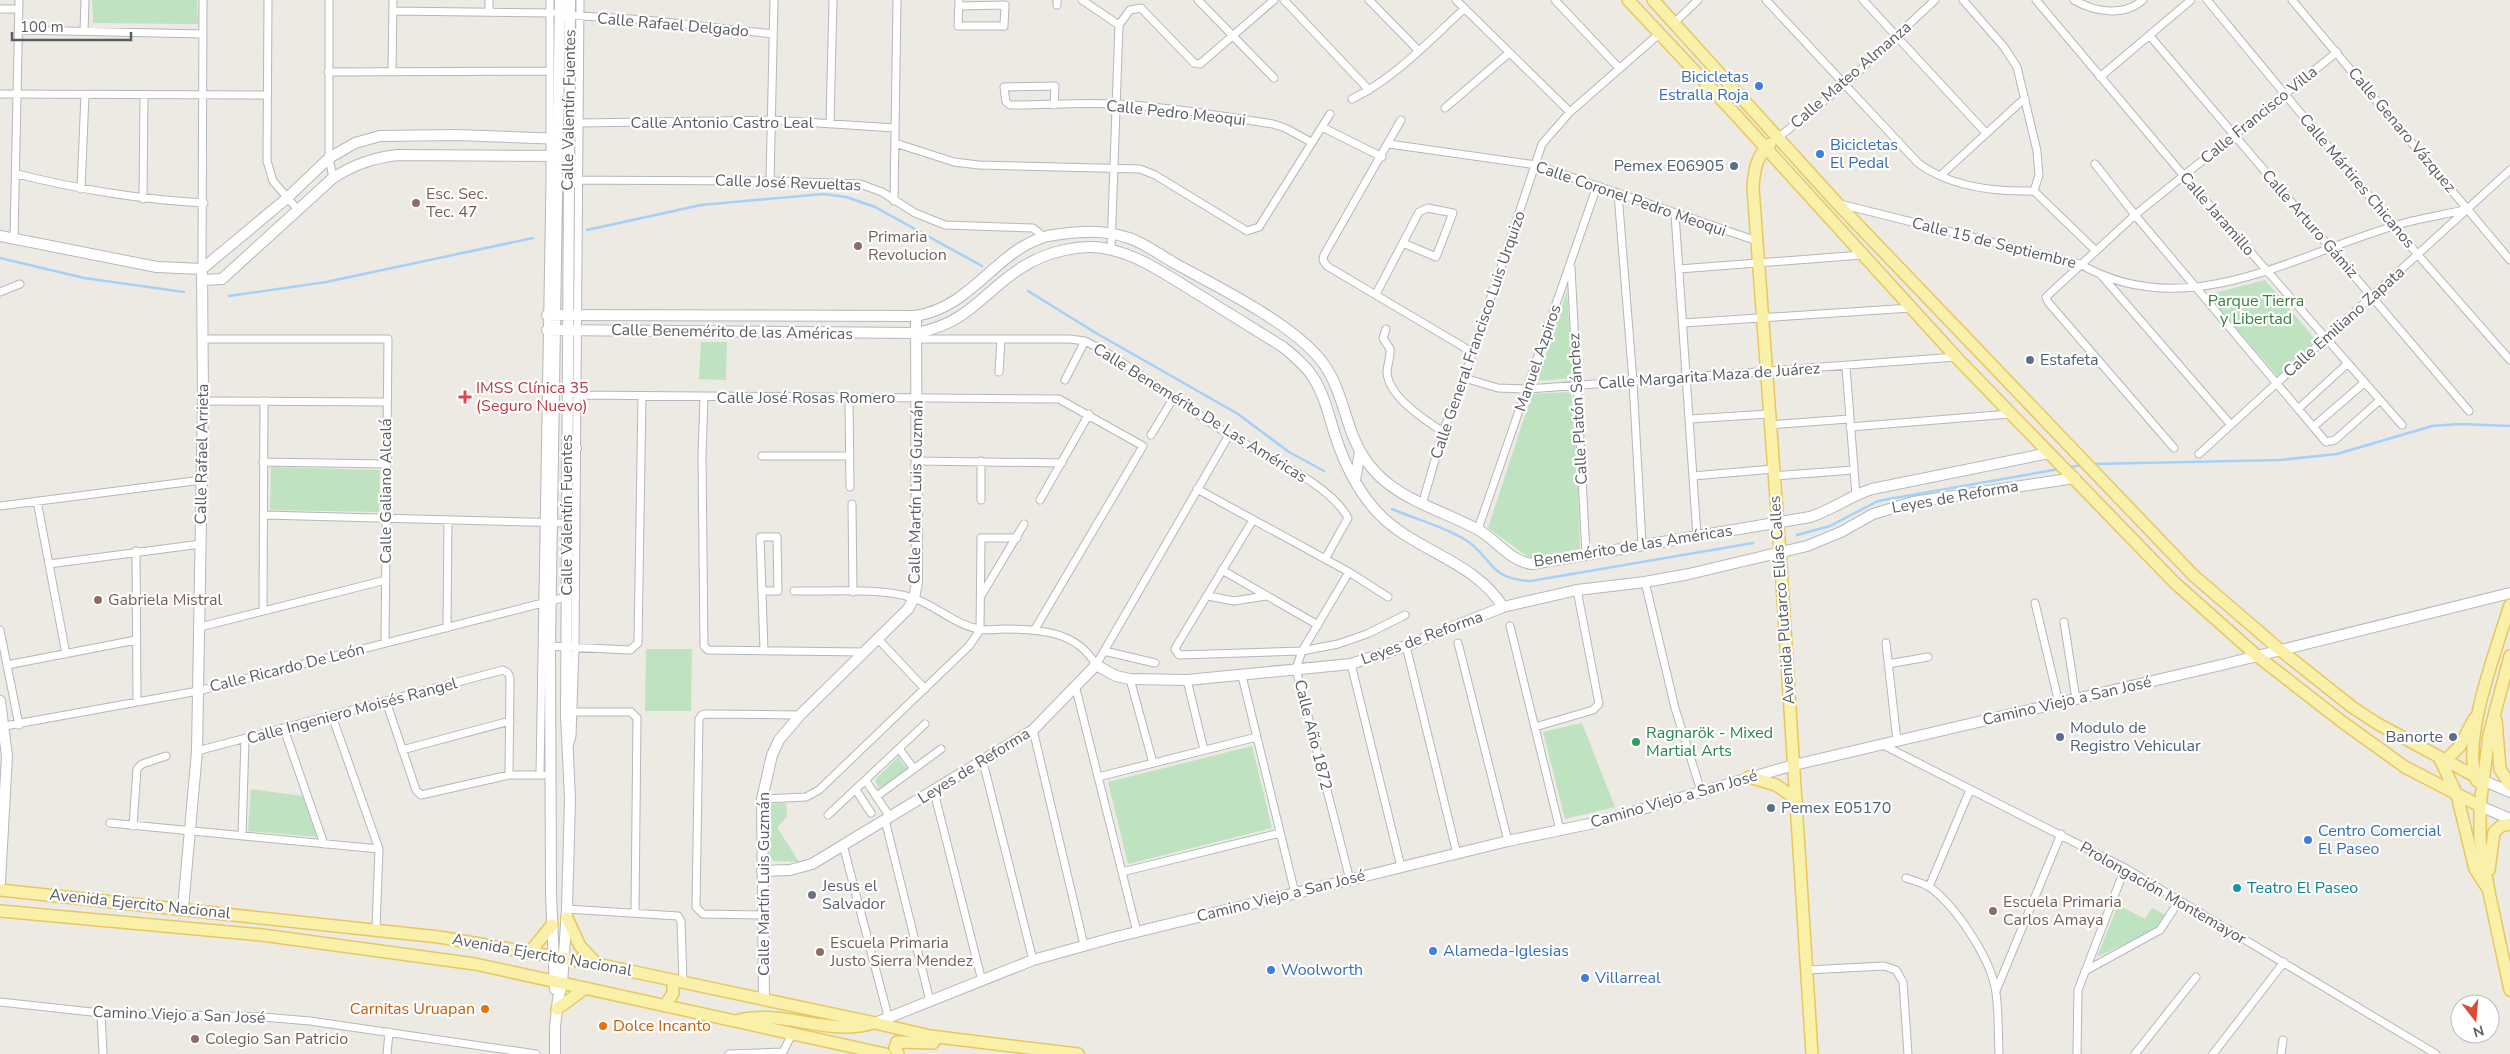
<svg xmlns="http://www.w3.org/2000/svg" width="2510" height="1054" font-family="'Nunito Sans',sans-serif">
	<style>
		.green { fill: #bfe2c1 }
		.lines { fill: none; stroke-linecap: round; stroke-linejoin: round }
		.stream { stroke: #a4d1f9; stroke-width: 2.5 }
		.street-casing { stroke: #b4b7bb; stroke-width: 9 }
		.secondary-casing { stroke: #b5b8bd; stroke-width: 12 }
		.primary-casing { stroke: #e8c75f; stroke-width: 14 }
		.street { stroke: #fff; stroke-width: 7 }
		.secondary { stroke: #fff; stroke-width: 10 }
		.primary { stroke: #f9f0a9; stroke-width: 11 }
		.shop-dot { fill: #3f7fe0; stroke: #fff; stroke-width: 2 }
		.service-dot { fill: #5c6f8a; stroke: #fff; stroke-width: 2 }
		.education-dot { fill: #8d6e63; stroke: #fff; stroke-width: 2 }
		.health-dot { fill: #e0444e; stroke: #fff; stroke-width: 2 }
		.leisure-dot { fill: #2e9e5b; stroke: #fff; stroke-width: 2 }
		.culture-dot { fill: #0f9aa8; stroke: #fff; stroke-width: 2 }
		.worship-dot { fill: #6b7280; stroke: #fff; stroke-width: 2 }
		.food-dot { fill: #e8710a; stroke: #fff; stroke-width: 2 }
		.labels { text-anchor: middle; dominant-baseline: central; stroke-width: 4.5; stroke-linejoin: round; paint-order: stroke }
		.street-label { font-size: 16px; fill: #5a5d61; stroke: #fff }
		.shop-label { font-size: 16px; fill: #366cbe; stroke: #fff; text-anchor: start }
		.service-label { font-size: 16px; fill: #4e5e75; stroke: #fff; text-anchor: start }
		.education-label { font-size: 16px; fill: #785e54; stroke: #fff; text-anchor: start }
		.park-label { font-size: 16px; fill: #3a8140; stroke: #fff }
		.health-label { font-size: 16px; fill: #be3a42; stroke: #fff; text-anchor: start }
		.leisure-label { font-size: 16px; fill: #27864d; stroke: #fff; text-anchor: start }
		.worship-label { font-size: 16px; fill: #5b616d; stroke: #fff; text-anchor: start }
		.culture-label { font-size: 16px; fill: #0d838f; stroke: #fff; text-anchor: start }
		.food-label { font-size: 16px; fill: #c56008; stroke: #fff; text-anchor: end }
	</style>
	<rect width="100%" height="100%" fill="#eceae2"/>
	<!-- green -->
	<path class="green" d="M 92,0 L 197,0 L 198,24 L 93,23 Z
		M 2265,280 L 2316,340 L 2278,376 L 2207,295 Z
		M 1567,291 L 1573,378 L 1537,381 Z
		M 701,342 L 727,342 L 726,380 L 699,379 Z
		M 1571,392 L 1577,462 L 1580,549 L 1530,558 L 1488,528 L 1532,394 Z
		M 271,467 L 380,470 L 379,512 L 270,510 Z
		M 646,649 L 692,649 L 691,711 L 645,711 Z
		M 1582,723 L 1615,807 L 1565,819 L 1543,732 Z
		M 1252,746 L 1272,828 L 1128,864 L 1108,782 Z
		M 898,757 L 907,769 L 879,789 L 875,780 Z
		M 251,789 L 303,796 L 317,837 L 248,831 Z
		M 786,803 L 787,817 L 777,827 L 799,862 L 773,861 L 770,858 L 769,804 Z
		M 2118,905 L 2145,919 L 2152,908 L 2166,915 L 2159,928 L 2097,957 Z"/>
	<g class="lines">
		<!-- stream -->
		<path class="stream" d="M 587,230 L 701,205 L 823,194 L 846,197 L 875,207 L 982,266
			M 0,258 L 84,278 L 184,292
			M 1028,291 L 1096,333 L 1238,414 L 1289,452 L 1324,471
			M 229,296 L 326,282 L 533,238
			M 2091,464 L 2280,460 L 2337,454 L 2432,426 L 2459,424 L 2510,426
			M 2069,467 L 2083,465
			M 1392,509 C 1415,519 1443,526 1464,539 C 1493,556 1486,579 1531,581 L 1753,543
			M 1797,535 L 1830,526 L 1878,501 L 2059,469"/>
		<defs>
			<path id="street" d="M 268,0 L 267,161 L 273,181 L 298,210
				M 329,0 L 329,158 L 333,178
				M 1057,0 L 1057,5
				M 1082,0 L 1119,25
				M 1198,0 L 1274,78
				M 1284,0 L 1369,90
				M 1369,0 L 1419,51
				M 1456,0 L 1570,112
				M 1555,0 L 1619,68
				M 1766,0 L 1918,163 C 1950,187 1995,192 2034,191 L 2096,251
				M 1863,0 L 1986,133
				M 1963,0 L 2004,47 L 2017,67 L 2037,151 L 2039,175 L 2034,191
				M 2036,0 L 2184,176 L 2402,425
				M 2074,0 C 2095,12 2123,17 2143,0
				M 2207,0 L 2418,255 L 2510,360
				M 2292,0 L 2510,260
				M 959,6 L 1005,5 L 1004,26 L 958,26 L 959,0
				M 0,9 L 19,9
				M 393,11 L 552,13
				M 489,12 L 489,0
				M 565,15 L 646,20 L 773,34
				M 1674,23 L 1698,0
				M 1119,25 L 1130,10 L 1141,8 L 1194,63 L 1200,64 L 1274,0
				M 19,30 L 203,34
				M 84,31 L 85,0
				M 2150,36 L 2469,411
				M 328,72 L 550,71
				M 392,72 L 393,0
				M 2100,77 L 2191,0
				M 0,94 L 267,95
				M 1352,99 C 1395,78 1429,41 1464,9
				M 1054,105 L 1055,86 L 1004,87 L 1006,102 L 1010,105 C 1045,105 1082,102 1117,104 C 1169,107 1222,116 1273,124 L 1285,128 L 1311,142
				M 1445,108 L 1509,53
				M 1401,120 L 1324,255 L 1323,260 L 1327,266 L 1472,352
				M 579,123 L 773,120 L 895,128
				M 830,124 L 833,0
				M 1322,127 L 1382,157
				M 1779,137 L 1845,84 L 1935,0
				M 895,143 L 954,162 L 979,165 L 1140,169 L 1155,175 L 1247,231 L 1259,227 L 1330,114
				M 1389,144 L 1536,165 L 1757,241
				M 2095,164 L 2135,215 L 2326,442 L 2335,440 L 2380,400
				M 17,174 C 82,190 137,199 204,203
				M 1940,176 L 2025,98
				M 553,180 L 770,181 L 860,184 L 882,192 L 915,213 L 945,225 L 1033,228 L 1044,237
				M 770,181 L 774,0
				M 81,189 L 85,95
				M 1618,194 L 1633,381 L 1642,545
				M 143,199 L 144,95
				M 894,201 L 897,0
				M 1840,204 L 2080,264 C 2185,325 2292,256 2394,226 C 2418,218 2444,215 2468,209
				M 1675,214 L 1697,536
				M 14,239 L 19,0
				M 1111,249 L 1119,25
				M 1571,268 L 1586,554
				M 202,269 L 203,0
				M 1679,269 L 1862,255
				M 2102,276 L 2231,425
				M 0,292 L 20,284
				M 1376,294 L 1419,212 L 1428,208 L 1453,213 L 1436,257 L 1403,243
				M 1683,323 L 1911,308
				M 1386,329 L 1383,338 L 1390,349 C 1391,357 1387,365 1387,373 C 1389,397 1425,420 1443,432
				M 202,339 L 388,339 L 385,643
				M 917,339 L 1070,339 L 1085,341 L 1102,350 C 1145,376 1185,407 1228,434 C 1262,455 1330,483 1348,518 L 1325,559
				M 1846,367 L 1856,495
				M 999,372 L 1001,339
				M 1464,378 L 1498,388 L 1528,389 L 1956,357
				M 1065,380 L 1085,341
				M 576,395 L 1059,399 L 1143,446 L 1035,629
				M 704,397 L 702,456 L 704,646 L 708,650 L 865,652
				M 849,398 L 850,487
				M 203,401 L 387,402
				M 2298,409 L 2347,364
				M 1690,419 L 1768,414
				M 1769,425 L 1849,419
				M 1850,427 L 2010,414
				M 2313,427 L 2364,383
				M 1151,435 L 1174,397
				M 2174,448 L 2048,302 L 2046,297 L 2135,215 L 2337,52
				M 2199,454 L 2510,170
				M 762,456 L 850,456
				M 916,461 L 1062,463
				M 263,462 L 386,464
				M 1693,476 L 1773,469
				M 1773,476 L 1853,470
				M 1197,489 L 1349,572 L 1388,597
				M 981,500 L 981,461
				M 1040,500 L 1089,414
				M 37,501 L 66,654
				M 852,504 L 853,592
				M 1422,505 L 1443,432 L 1464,378 L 1542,144 L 1570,112 L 1659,34
				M 0,506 L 202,480
				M 264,515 L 567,523
				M 1253,520 L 1177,645 L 1175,649 L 1179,655 L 1302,651 L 1338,644 L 1367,634 L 1405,615
				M 1478,529 L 1597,186
				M 136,551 L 137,702
				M 49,564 L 201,544
				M 1222,570 L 1318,625
				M 1349,572 L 1302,651 L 1296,669 L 1350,880
				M 1645,582 L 1675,708 L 1701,791
				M 762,591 L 778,591 L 777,537 L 760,537 L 764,650
				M 794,591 C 829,592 881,587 913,598 C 935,605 954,624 978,629 C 986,631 996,629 1005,629 C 1039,629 1077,631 1096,665
				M 981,596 L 1024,524
				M 1208,596 L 1234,601 L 1266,596
				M 2035,603 L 2059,703
				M 263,609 L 264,401
				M 2064,622 L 2076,699
				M 1510,626 L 1560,830
				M 200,627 L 386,580
				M 447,628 L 448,520
				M 0,630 L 19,725
				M 878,639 L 925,689
				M 1458,643 L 1508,841
				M 1886,643 L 1897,741
				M 546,646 L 630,650 L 638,643 L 642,396
				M 1406,646 L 1457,854
				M 1104,651 L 1155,663
				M 1351,664 L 1401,867
				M 1888,664 L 1928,657
				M 7,665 L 136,640
				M 1096,665 L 1229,435
				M 1242,676 L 1295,893
				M 1130,679 L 1153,763
				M 1187,680 L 1204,750
				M 1075,685 L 1137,932
				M 386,701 L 416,790 L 421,795 L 509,775 L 543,775
				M 573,712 L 631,712 L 637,718 L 635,912
				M 332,716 L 379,849 L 376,928
				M 5,726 L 198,691 L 566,597
				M 1535,727 L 1593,710 L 1599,704 L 1577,590
				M 284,729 L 324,844
				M 1033,730 L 1084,945
				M 1883,745 L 2125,868 L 2436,1054
				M 569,746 L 572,736 L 575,648 L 580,0
				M 402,750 L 510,721
				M 900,750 L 914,769
				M 197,751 L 503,670 L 508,673 L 510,678 L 509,775
				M 983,762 L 1033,960
				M 540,774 L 550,180 L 550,0
				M 1098,777 L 1257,737
				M 866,781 L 890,817
				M 856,790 L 871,813
				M 934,792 L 982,981
				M 877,796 L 941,749
				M 762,799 L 806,797 L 819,790 L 969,646 L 980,630 L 981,538 L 1017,538
				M 828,815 L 925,724
				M 885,820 L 930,1001
				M 110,823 L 379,849
				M 133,826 L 137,769 L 142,764 L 166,756
				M 242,836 L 245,739
				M 843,845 L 888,1016
				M 1122,872 L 1280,833
				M 1906,878 C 1914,881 1924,883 1931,888 C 1957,908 1992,960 1996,993 C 1999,1013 1998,1034 1999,1054
				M 1929,887 L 1970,790
				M 567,909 L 678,916 L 681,921 L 683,983
				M 763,915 L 703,914 L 696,907 L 699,719 L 702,715 L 706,714 L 800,715
				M 1807,970 L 1884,966 L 1896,970 L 1903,982 L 1908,1054
				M 2085,971 L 2160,930 L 2179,901
				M 1996,991 L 2061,834
				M 0,1002 L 101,1013 L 263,1017 L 310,1021 L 536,1054
				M 101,1013 L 103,1054
				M 387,1054 L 389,1032
				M 729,1054 L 783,1052 L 792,1034
				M 2077,1054 L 2078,990 L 2125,868
				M 2135,1054 L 2196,977
				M 2213,1054 L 2284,962
				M 2281,1054 L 2283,1040"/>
			<path id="secondary" d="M 0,236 L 157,267 L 202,269 L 286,199 L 329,158 L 355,143 L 380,136 L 456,135 L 563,139
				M 202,280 L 222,279 L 333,178 C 355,164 373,158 398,155 L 564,156
				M 547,315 L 916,316 C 973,306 994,253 1044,237 C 1056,234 1070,233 1083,232 C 1098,231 1114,233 1129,238 C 1146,244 1160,255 1176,264 C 1218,287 1289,322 1319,358 C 1338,380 1343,410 1353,436 C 1376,495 1427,503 1477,529 C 1496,539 1509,561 1532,564 L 1810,517 C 1832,510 1850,496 1872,489 L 2049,453
				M 547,330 L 917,333 C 970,322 981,294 1021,268 C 1045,252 1083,242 1112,250 C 1141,257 1167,275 1193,291 C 1223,310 1253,328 1283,347 C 1294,356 1305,365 1313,377 C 1325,396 1329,417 1336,438 C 1345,465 1359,493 1379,514 C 1415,551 1475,561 1503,607
				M 567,464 L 576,448
				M 1355,480 L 1360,452
				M 0,701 L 7,756 L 0,882
				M 2484,781 L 2510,792
				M 2480,806 L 2510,819
				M 762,871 L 790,870 L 812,864 L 1033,730 L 1096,665 L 1116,676 L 1130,679 L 1187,680 L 1351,664 L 1406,646 L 1503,607 L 1577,590 L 1645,582 L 1689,574 L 1807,546 L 1841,532 L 1873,514 L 1913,502 L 2075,478
				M 183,908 L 197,751 L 203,401 L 202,269
				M 555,989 L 551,893 L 550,646 L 560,0
				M 764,999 L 762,799 L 772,755 L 779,740 L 800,715 L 908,609 L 914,598 L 917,583 L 916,316
				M 875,1023 L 1033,960 L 1112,938 L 1508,841 L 1594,823 L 1794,765 L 2221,665 L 2510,593
				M 555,1054 L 555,1027 L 558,999 L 562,984 L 567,909 L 570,799 L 566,715 L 570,0"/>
			<path id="primary" d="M 1628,0 L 1735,114 L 1956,357 L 2175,583 L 2256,655 L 2341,721 L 2405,767 L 2480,806
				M 1653,0 L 1837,203 L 2193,575 L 2279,649 L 2352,707 L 2378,724 L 2484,781
				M 1770,144 C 1756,156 1754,171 1753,188 L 1780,552 L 1812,1054
				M 2510,656 L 2489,735 L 2480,806 L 2480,840 L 2489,892 L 2510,990
				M 2496,720 L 2500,769 L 2510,785
				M 2439,757 L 2457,795 L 2475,869 L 2486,886
				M 2446,760 L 2460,746 L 2474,719
				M 1749,777 L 1776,785 L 1796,799
				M 2477,781 C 2460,742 2498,645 2510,605
				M 2489,870 L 2494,832 L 2501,826 L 2510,824
				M 0,890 L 439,937 L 597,964 L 875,1023 L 930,1036 L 1078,1054
				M 0,911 L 262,935 L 475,964 L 885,1054
				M 567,918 L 580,946 L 597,964
				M 529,953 L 552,925
				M 665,1006 L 673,993 L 673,981
				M 557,1009 L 584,989
				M 739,1020 C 784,1009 829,1037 873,1023
				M 898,1054 L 895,1048 L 897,1042 L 933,1043"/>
		</defs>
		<!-- street casing -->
		<use href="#street" class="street-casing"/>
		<!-- secondary casing -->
		<use href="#secondary" class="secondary-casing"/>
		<!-- primary casing -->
		<use href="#primary" class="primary-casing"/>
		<!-- street -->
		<use href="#street" class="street"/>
		<!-- secondary -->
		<use href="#secondary" class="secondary"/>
		<!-- primary -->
		<use href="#primary" class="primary"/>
	</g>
	<!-- markers -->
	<g class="shop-dot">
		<circle cx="1759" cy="86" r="5"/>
		<circle cx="1820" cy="154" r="5"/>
		<circle cx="2308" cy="840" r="5"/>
		<circle cx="1433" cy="951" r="5"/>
		<circle cx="1271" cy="970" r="5"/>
		<circle cx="1585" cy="978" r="5"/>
	</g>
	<g class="service-dot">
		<circle cx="1734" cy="166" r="5"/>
		<circle cx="2030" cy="360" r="5"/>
		<circle cx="2060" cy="737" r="5"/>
		<circle cx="2453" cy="737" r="5"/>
		<circle cx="1771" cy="808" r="5"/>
	</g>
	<g class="education-dot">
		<circle cx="416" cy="203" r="5"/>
		<circle cx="858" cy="246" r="5"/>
		<circle cx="98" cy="600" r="5"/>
		<circle cx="1993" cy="911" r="5"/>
		<circle cx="820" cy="952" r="5"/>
		<circle cx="195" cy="1039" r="5"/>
	</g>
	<path class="health-dot" d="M462.5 389.5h5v5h5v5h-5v5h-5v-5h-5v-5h5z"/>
	<circle class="leisure-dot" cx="1636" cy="742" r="5"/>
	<circle class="culture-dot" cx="2237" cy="888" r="5"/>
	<circle class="worship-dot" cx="812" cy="895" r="5"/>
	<g class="food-dot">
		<circle cx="485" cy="1009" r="5"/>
		<circle cx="603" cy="1026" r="5"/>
	</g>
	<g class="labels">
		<!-- street labels -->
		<g class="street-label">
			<text transform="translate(673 25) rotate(5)">Calle Rafael Delgado</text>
			<text transform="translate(1851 75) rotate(-41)">Calle Mateo Almanza</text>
			<text transform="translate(569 110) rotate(-89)">Calle Valentín Fuentes</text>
			<text transform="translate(1176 113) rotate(6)">Calle Pedro Meoqui</text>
			<text transform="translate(2259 115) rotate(-39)">Calle Francisco Villa</text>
			<text x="722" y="123">Calle Antonio Castro Leal</text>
			<text transform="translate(2402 130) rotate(50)">Calle Genaro Vázquez</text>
			<text transform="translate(2357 181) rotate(50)">Calle Mártires Chicanos</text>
			<text transform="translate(788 183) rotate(2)">Calle José Revueltas</text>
			<text transform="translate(1631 199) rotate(19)">Calle Coronel Pedro Meoqui</text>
			<text transform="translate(2217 214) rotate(49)">Calle Jaramillo</text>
			<text transform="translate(2310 224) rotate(49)">Calle Arturo Gámiz</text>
			<text transform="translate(1994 243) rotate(14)">Calle 15 de Septiembre</text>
			<text transform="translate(2344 322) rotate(-42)">Calle Emiliano Zapata</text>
			<text transform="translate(732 332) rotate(1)">Calle Benemérito de las Américas</text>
			<text transform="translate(1478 335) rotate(-71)">Calle General Francisco Luis Urquizo</text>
			<text transform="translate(1538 358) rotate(-71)">Manuel Azpiros</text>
			<text transform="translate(1709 376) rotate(-4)">Calle Margarita Maza de Juárez</text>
			<text x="806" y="398">Calle José Rosas Romero</text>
			<text transform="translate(1578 409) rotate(-93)">Calle Platón Sánchez</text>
			<text transform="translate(1200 413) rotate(32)">Calle Benemérito De Las Américas</text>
			<text transform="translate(202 454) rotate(-89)">Calle Rafael Arrieta</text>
			<text transform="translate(386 491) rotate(-90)">Calle Galiano Alcalá</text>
			<text transform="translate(916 492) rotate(-89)">Calle Martín Luis Guzmán</text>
			<text transform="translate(1955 497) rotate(-10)">Leyes de Reforma</text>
			<text transform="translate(567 515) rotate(-90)">Calle Valentín Fuentes</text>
			<text transform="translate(1633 546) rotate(-9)">Benemérito de las Américas</text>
			<text transform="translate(1782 600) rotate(-94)">Avenida Plutarco Elías Calles</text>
			<text transform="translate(1422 638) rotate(-20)">Leyes de Reforma</text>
			<text transform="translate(287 668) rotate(-14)">Calle Ricardo De León</text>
			<text transform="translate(2067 701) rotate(-13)">Camino Viejo a San José</text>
			<text transform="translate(352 711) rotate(-15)">Calle Ingeniero Moisés Rangel</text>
			<text transform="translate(1313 735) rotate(76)">Calle Año 1872</text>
			<text transform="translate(974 766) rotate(-32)">Leyes de Reforma</text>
			<text transform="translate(1674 799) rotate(-16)">Camino Viejo a San José</text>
			<text transform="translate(764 884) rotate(-90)">Calle Martín Luis Guzmán</text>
			<text transform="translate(2163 893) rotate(30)">Prolongación Montemayor</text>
			<text transform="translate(1281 896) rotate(-14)">Camino Viejo a San José</text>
			<text transform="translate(140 904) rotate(6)">Avenida Ejercito Nacional</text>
			<text transform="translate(542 955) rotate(10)">Avenida Ejercito Nacional</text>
			<text transform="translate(179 1015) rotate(2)">Camino Viejo a San José</text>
		</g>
		<!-- shop labels -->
		<g class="shop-label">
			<text x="1749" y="77" text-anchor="end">Bicicletas<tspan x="1749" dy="18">Estralla Roja</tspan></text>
			<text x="1830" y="145">Bicicletas<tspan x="1830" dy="18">El Pedal</tspan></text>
			<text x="2318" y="831">Centro Comercial<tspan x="2318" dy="18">El Paseo</tspan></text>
			<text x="1443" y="951">Alameda-Iglesias</text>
			<text x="1281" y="970">Woolworth</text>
			<text x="1595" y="978">Villarreal</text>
		</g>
		<!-- service labels -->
		<g class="service-label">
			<text x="1724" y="166" text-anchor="end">Pemex E06905</text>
			<text x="2040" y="360">Estafeta</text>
			<text x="2070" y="728">Modulo de<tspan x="2070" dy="18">Registro Vehicular</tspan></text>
			<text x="2443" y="737" text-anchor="end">Banorte</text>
			<text x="1781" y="808">Pemex E05170</text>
		</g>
		<!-- education labels -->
		<g class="education-label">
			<text x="426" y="194">Esc. Sec.<tspan x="426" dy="18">Tec. 47</tspan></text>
			<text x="868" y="237">Primaria<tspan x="868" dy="18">Revolucion</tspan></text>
			<text x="108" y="600">Gabriela Mistral</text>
			<text x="2003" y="902">Escuela Primaria<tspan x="2003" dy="18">Carlos Amaya</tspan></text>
			<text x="830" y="943">Escuela Primaria<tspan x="830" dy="18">Justo Sierra Mendez</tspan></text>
			<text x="205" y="1039">Colegio San Patricio</text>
		</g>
		<!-- park labels -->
		<g class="park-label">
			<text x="2256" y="301">Parque Tierra<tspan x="2256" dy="18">y Libertad</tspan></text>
		</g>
		<!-- health labels -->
		<g class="health-label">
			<text x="476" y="388">IMSS Clínica 35<tspan x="476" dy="18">(Seguro Nuevo)</tspan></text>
		</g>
		<!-- leisure labels -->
		<g class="leisure-label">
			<text x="1646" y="733">Ragnarök - Mixed<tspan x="1646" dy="18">Martial Arts</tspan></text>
		</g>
		<!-- worship labels -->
		<g class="worship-label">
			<text x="822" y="886">Jesus el<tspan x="822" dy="18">Salvador</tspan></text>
		</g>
		<!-- culture labels -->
		<g class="culture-label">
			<text x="2247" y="888">Teatro El Paseo</text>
		</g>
		<!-- food labels -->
		<g class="food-label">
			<text x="475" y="1009">Carnitas Uruapan</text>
			<text x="613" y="1026" text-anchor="start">Dolce Incanto</text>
		</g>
	</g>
	<!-- north arrow -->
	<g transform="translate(2475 1019) rotate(164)"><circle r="24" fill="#ffffff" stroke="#bdbec0"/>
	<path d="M0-4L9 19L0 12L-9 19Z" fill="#dd4a36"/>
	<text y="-8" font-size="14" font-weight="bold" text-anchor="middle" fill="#5a5d61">N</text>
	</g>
	<!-- scale -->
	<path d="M12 32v8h119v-8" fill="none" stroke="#5a5d61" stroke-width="2.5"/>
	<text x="20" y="32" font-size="15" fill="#5a5d61" stroke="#ffffff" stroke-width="4" paint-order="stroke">100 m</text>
</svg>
